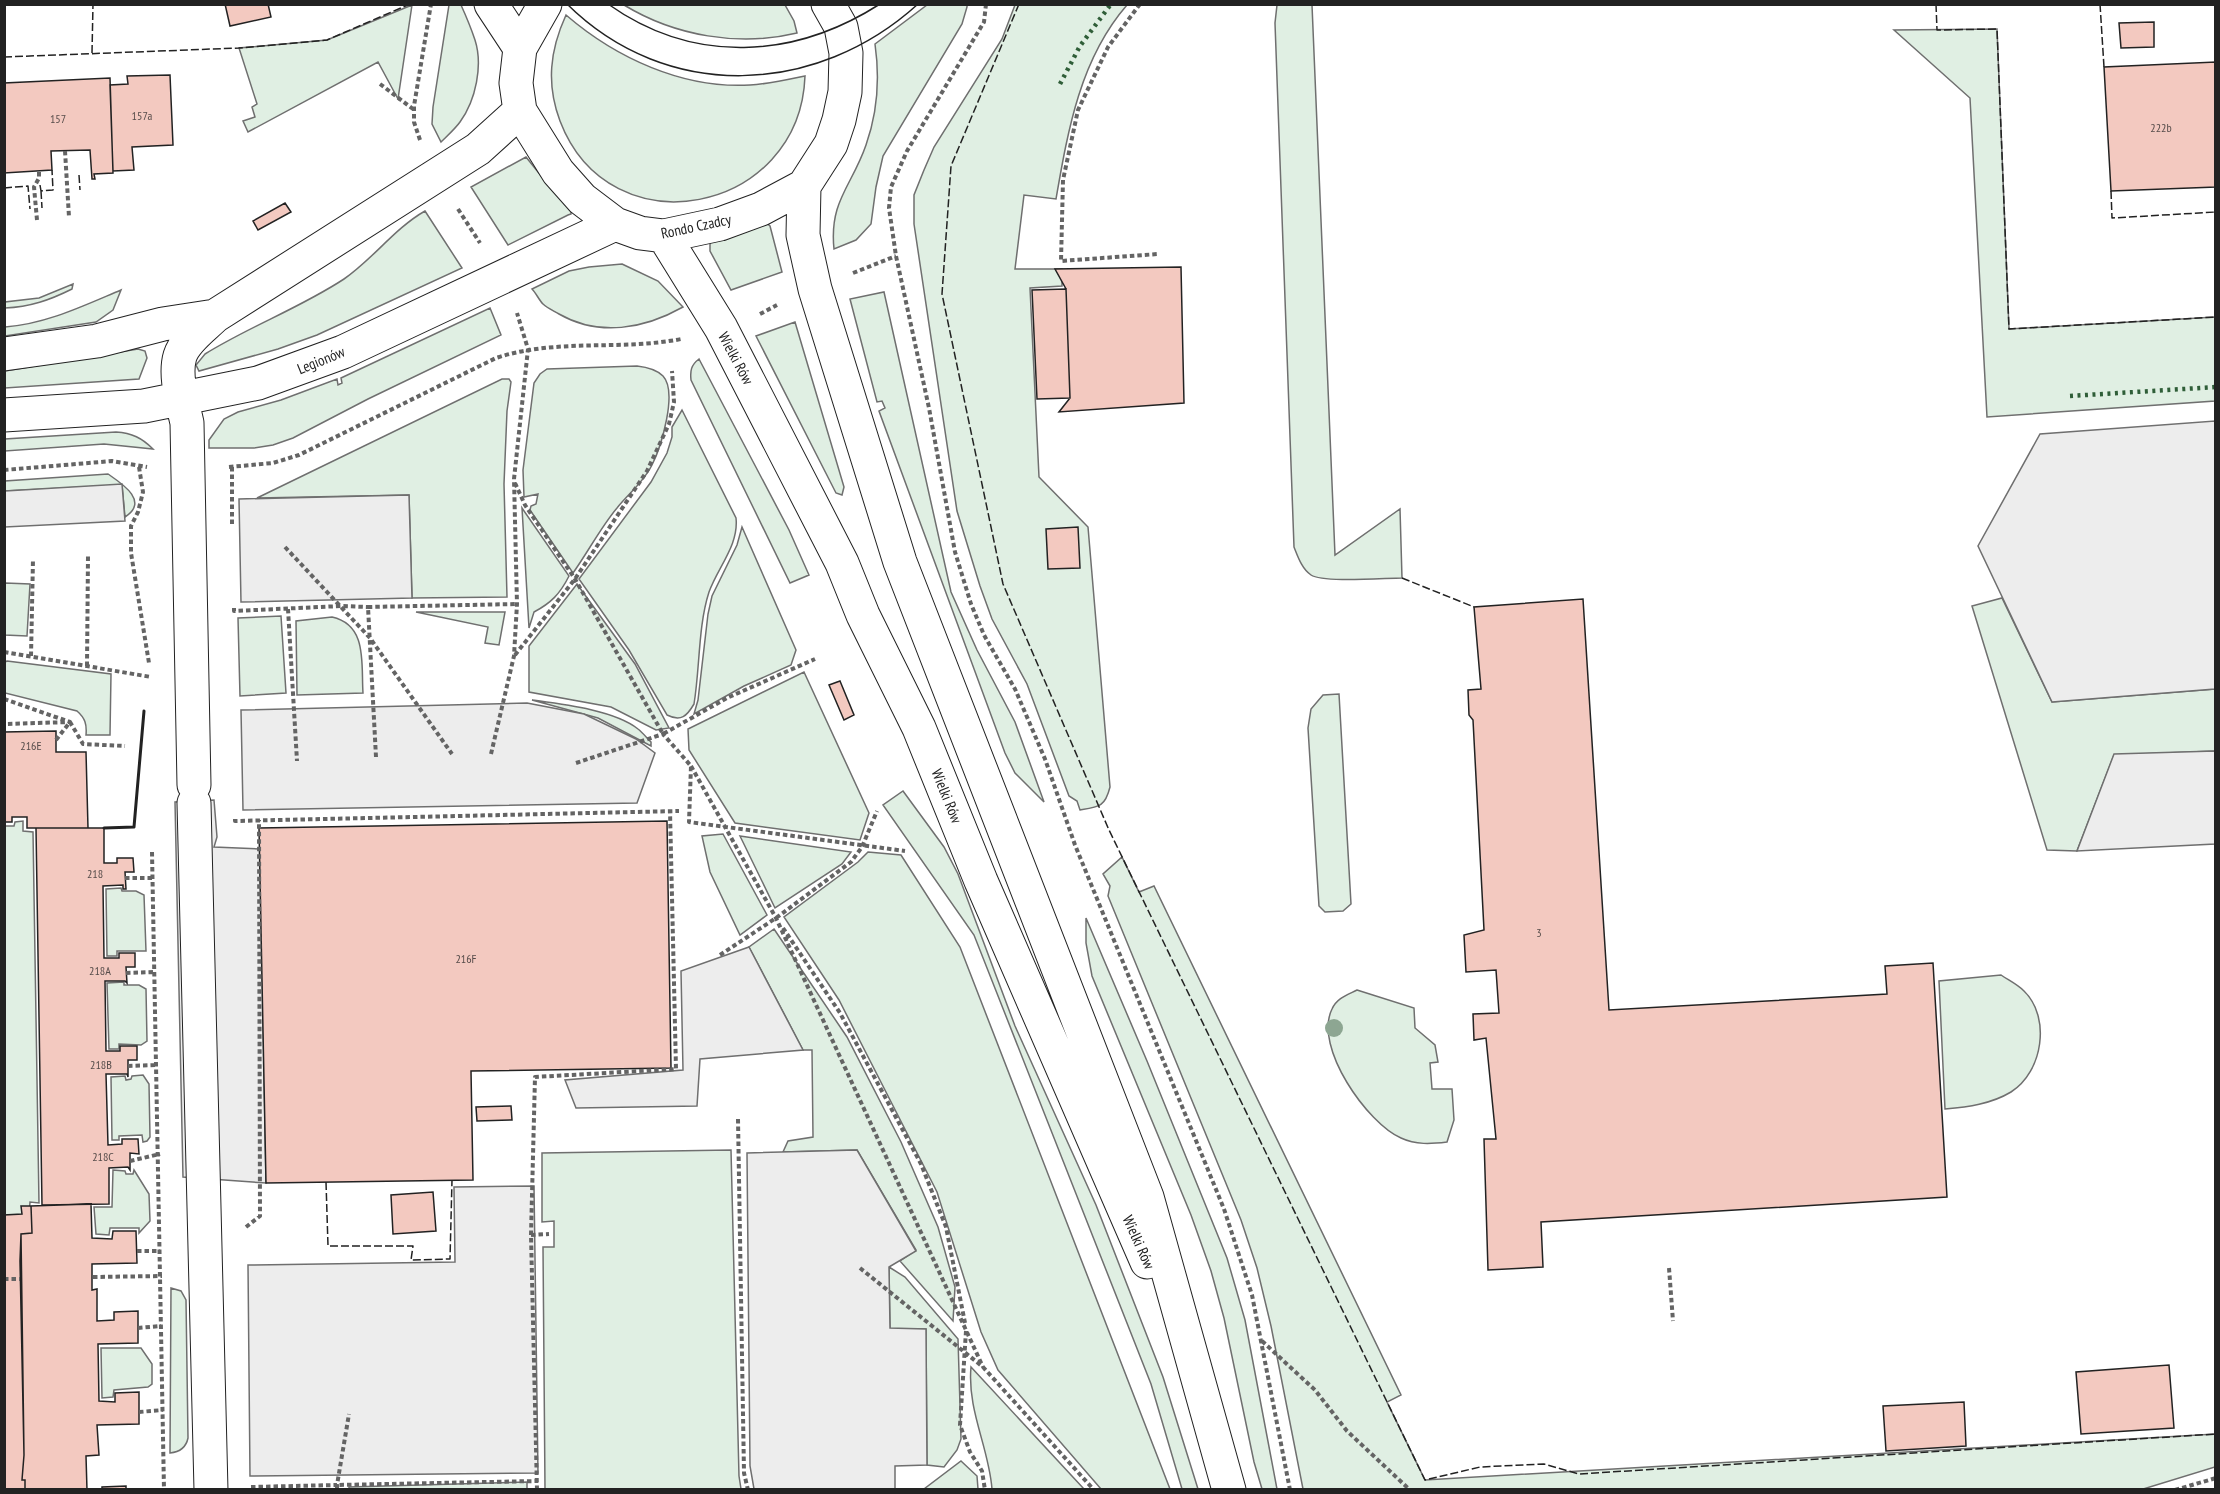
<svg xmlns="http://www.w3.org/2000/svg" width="2220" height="1494" font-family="'PT Sans Narrow',sans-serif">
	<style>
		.green { fill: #e0efe3; stroke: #6f6f6f; stroke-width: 1.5 }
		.parking { fill: #ededed; stroke: #6f6f6f; stroke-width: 1.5 }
		.building { fill: #f3c9c0; stroke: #222; stroke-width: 1.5 }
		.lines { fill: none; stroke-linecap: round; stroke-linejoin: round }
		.minor-casing { stroke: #222; stroke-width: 35 }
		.path { stroke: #646464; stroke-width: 4; stroke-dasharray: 4.5 3; stroke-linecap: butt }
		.minor { stroke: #fff; stroke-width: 33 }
		.tram { stroke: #222; stroke-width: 1.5 }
		.hedge { stroke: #2f5e38; stroke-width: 4.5; stroke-dasharray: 3 4.5; stroke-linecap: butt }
		.fence { stroke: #222; stroke-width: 1.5; stroke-dasharray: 8 3; stroke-linecap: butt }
		.wall { stroke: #222; stroke-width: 3 }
		.tree { fill: #8da692 }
		.labels { text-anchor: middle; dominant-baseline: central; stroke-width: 4.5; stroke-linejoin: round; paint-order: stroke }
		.number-label { font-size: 12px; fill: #564c4a }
		.street-label { font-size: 15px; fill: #222; stroke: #fff }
	</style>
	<rect width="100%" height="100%" fill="#fff"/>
	<!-- green -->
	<path class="green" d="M 412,5 L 398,99 L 378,62 L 248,132 L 243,121 L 255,117 L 252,107 L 257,104 L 239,48 L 327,40 Z
		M 449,5 L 461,5 C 466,16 471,28 475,40 C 483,65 476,100 460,122 C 455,129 447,136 441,142 L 432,124 L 433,107 Z
		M 624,5 L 785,5 L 794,21 L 797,33 C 739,47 675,36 624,5 Z
		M 927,5 L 967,5 L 967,7 L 962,24 L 883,156 L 876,187 L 871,224 L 856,240 L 834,249 C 829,201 852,186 866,145 C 878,111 880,79 875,44 Z
		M 1015,5 L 1127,5 C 1080,59 1068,130 1056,199 L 1024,195 L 1015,269 L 1062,269 L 1062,286 L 1030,288 L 1039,477 L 1088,527 L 1110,787 C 1105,807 1099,807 1080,810 L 1077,801 L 1069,796 L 1027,684 L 992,619 L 980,586 L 957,511 L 914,224 L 914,195 L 924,170 L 934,147 L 1002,39 Z
		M 1277,5 L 1312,5 L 1335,555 L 1400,509 L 1402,578 C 1385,578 1323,583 1311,575 C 1302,569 1298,557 1294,547 L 1275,23 Z
		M 566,15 C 616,58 683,89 750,85 C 769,84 786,80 805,76 C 800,214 610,252 560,121 C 546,84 550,50 566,15 Z
		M 1997,29 L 2009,329 L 2215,317 L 2215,401 L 1987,417 L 1970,98 L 1894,30 Z
		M 526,157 L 554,192 L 571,208 L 571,214 L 568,215 L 508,245 L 471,187 Z
		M 425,211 L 462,268 L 317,335 L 278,349 L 199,371 L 196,365 L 205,354 C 250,326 300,308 344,279 C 373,259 395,228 425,211 Z
		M 765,222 L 770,226 L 782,272 L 731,290 L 710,251 L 710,242 Z
		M 622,264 L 658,281 L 683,307 C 644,329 599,337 559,314 C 554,311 547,308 543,304 C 539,300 536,293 532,289 L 569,271 L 589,267 Z
		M 73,284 L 72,289 C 50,300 30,307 5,308 L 5,302 L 39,298 Z
		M 121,290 L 113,310 L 96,322 L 5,336 L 5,327 C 46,324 83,306 121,290 Z
		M 884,292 L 951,592 L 977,650 L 1015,722 L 1044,802 L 1015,773 L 1005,753 L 879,411 L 885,408 L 882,401 L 877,402 L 850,299 Z
		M 490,308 L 501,335 L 368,399 L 293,438 L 273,445 L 254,448 L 209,448 L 209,440 L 224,419 L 238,412 L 281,400 L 337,379 L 338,385 L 342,383 L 341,378 Z
		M 795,322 L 844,487 L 842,495 L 836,493 L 756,336 Z
		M 138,349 L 145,351 L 147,358 L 139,379 L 5,388 L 5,371 Z
		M 699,359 L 789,530 L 809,575 L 790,583 L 691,380 C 690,371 691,365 699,359 Z
		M 637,366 C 646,367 656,369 663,376 C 678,392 661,447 652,465 C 644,482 629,493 617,508 C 601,527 588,552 573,573 L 530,510 L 531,506 L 536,504 L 538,494 L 524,497 L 523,470 L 534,383 L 540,374 L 547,369 Z
		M 502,379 L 509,379 L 511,382 L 507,411 L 504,484 L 507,597 L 412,598 L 409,495 L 257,498 Z
		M 682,410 L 736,518 C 739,545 718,567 709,592 C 698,626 700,668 694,704 C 687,716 681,722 667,715 L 629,650 L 579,579 L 651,482 L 667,453 L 672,437 L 672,427 Z
		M 116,432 C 132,433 142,438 153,449 L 104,444 L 5,451 L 5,439 Z
		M 108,474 C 121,483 150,501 125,517 L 122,485 L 5,491 L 5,481 Z
		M 522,508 L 569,576 C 560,594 551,603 534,612 L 529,628 Z
		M 742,527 L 796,650 L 791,665 L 744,686 L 694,714 L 698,700 L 708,614 L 712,596 L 737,545 Z
		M 5,583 L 30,584 L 27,636 L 5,635 Z
		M 577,584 L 635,664 L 669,728 L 656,730 L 611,707 L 529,692 L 529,646 Z
		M 2002,598 L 2052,702 L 2215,689 L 2215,751 L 2114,755 L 2077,851 L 2047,850 L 1972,606 Z
		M 416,612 L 505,612 L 499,645 L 485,643 L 488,627 Z
		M 281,616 L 286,693 L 240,696 L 238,618 Z
		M 332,617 C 368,625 361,664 363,693 L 297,695 L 296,621 Z
		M 7,661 L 111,674 L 110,735 L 86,735 C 87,724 85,718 77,711 L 5,693 L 5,662 Z
		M 804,672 L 869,813 L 860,840 L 735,823 L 689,750 L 688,729 Z
		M 1339,694 L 1351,904 L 1343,911 L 1325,912 L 1319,906 L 1308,728 L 1311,709 L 1323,695 Z
		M 532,700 C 561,704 614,710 638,729 C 642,732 647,738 651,742 L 651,746 L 598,718 Z
		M 903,791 L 944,847 L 958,874 L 1015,1026 L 1096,1205 L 1163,1377 L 1198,1489 L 1182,1489 L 1151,1384 L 974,935 L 883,805 Z
		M 23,821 L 23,831 L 33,832 L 39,1203 L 30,1202 L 28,1231 L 19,1233 L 5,1271 L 4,826 L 14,826 L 15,822 Z
		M 723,834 L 767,915 L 740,935 L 710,872 L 702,836 Z
		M 740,836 L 851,852 L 842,864 L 775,908 Z
		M 868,852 L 901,855 L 960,947 L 1170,1489 L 1101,1489 L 998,1370 L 981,1332 L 937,1192 L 839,1000 L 784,917 L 858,862 Z
		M 1122,857 L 1139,892 L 1154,886 L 1401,1395 L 1387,1402 L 1425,1480 L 2215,1434 L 2215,1467 L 2140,1490 L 1303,1489 L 1271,1326 L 1257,1268 L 1241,1220 L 1108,896 L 1110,886 L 1103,874 Z
		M 121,888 L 122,891 L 136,891 L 144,895 L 146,951 L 117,951 L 117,956 L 107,956 L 106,889 Z
		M 1086,918 L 1147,1061 L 1227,1258 L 1245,1320 L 1277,1489 L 1262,1489 L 1254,1462 L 1224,1318 L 1211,1271 L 1191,1215 L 1092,976 L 1086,943 Z
		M 774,929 L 847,1037 L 901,1142 L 938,1227 L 955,1287 L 953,1321 L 900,1261 L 916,1250 L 857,1150 L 783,1152 L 788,1141 L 813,1137 L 812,1050 L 803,1050 L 749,947 Z
		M 2001,975 C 2008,980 2017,984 2024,991 C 2051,1017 2043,1072 2011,1092 C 1991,1104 1968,1107 1945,1109 L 1939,981 Z
		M 124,982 L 124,985 L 139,985 L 146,989 L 147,1041 L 141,1045 L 119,1044 L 119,1049 L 109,1049 L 107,983 Z
		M 1357,990 L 1414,1008 L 1415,1028 L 1435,1045 L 1438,1062 L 1430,1063 L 1432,1089 L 1452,1089 L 1454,1120 L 1447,1142 C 1431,1144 1416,1145 1401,1138 C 1368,1124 1313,1047 1332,1009 C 1337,998 1347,995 1357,990 Z
		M 143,1075 L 149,1084 L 150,1137 L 147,1141 L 143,1142 L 142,1135 L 119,1136 L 119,1140 L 112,1140 L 111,1077 L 125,1076 L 126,1080 L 131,1079 L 132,1076 Z
		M 731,1150 L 739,1476 L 741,1489 L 545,1489 L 543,1247 L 554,1247 L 554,1221 L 542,1222 L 542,1153 Z
		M 113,1170 L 125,1171 L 126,1174 L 133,1174 L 134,1170 L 149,1194 L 150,1221 L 139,1233 L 139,1228 L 110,1228 L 109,1235 L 96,1234 L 94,1207 L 112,1207 Z
		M 889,1267 L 905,1277 L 958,1339 L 961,1439 L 957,1450 L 944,1467 L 927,1465 L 926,1329 L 890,1329 Z
		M 171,1288 L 181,1291 L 186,1300 L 188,1438 C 186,1448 180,1452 170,1453 Z
		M 101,1348 L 141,1348 L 152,1364 L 152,1384 L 148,1387 L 114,1390 L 113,1397 L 102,1398 Z
		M 971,1367 L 1084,1489 L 992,1489 C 989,1448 967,1410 971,1367 Z
		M 961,1461 L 977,1476 L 978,1489 L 924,1489 Z
		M 527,1482 L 527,1490 L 349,1489 L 349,1487 Z"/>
	<!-- parking -->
	<path class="parking" d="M 2215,421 L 2215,689 L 2052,702 L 1978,546 L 2040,434 Z
		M 122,484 L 125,521 L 5,527 L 5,491 Z
		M 409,495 L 412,598 L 241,602 L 239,499 Z
		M 527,703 L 584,714 L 636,739 L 655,753 L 637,803 L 243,810 L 241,710 Z
		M 2215,751 L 2215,844 L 2077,851 L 2114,754 Z
		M 214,800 L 217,837 L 214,847 L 260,849 L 266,1183 L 183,1177 L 175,802 Z
		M 749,947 L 803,1050 L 700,1059 L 697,1106 L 576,1108 L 565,1080 L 683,1070 L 681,971 Z
		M 857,1150 L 916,1251 L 889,1267 L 890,1328 L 926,1329 L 927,1465 L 895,1466 L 895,1489 L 754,1489 L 750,1466 L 747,1153 Z
		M 534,1186 L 538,1473 L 250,1476 L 248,1265 L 455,1262 L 454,1187 Z"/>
	<!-- building -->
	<path class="building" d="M 225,4 L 268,4 L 271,17 L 230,26 Z
		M 2154,22 L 2154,47 L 2121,48 L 2119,23 Z
		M 2216,62 L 2216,187 L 2111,191 L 2104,67 Z
		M 170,75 L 173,145 L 132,147 L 134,170 L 113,171 L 110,85 L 128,84 L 127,76 Z
		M 110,78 L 113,173 L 94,174 L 95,179 L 92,179 L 90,150 L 51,151 L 52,170 L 4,173 L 4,83 Z
		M 285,203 L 291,212 L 258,230 L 253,221 Z
		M 1181,267 L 1184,403 L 1059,412 L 1070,398 L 1066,289 L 1055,269 Z
		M 1066,289 L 1070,398 L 1037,399 L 1032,290 Z
		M 1078,527 L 1080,568 L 1048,569 L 1046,529 Z
		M 1583,599 L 1609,1010 L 1887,994 L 1885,966 L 1933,963 L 1947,1197 L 1541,1222 L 1543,1267 L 1488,1270 L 1484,1139 L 1496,1139 L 1486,1038 L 1474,1040 L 1473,1014 L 1499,1013 L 1496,970 L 1466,972 L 1464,935 L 1484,930 L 1473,720 L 1469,715 L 1468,690 L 1481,689 L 1474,607 Z
		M 840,681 L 854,715 L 844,720 L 829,685 Z
		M 56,731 L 56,752 L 86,752 L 88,828 L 27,828 L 27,817 L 12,817 L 12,822 L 4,822 L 4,732 Z
		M 667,821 L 671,1068 L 471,1071 L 473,1180 L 266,1183 L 259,828 Z
		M 36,828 L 104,828 L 104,863 L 117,863 L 117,858 L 133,858 L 134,872 L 125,872 L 126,889 L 123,889 L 123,885 L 103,886 L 104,958 L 119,958 L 119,953 L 135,953 L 135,967 L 126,967 L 127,983 L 125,981 L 105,981 L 106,1051 L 120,1051 L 120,1046 L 137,1046 L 137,1060 L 128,1060 L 128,1077 L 127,1074 L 106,1074 L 108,1145 L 122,1144 L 122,1139 L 138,1139 L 139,1154 L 130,1153 L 130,1170 L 128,1167 L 109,1168 L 109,1204 L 42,1205 Z
		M 511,1106 L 512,1120 L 477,1121 L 476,1107 Z
		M 433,1192 L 436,1231 L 393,1234 L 391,1195 Z
		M 91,1204 L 92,1238 L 112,1239 L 113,1231 L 136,1231 L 137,1263 L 92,1264 L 92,1290 L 97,1289 L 97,1321 L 114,1320 L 114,1312 L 138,1311 L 138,1343 L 98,1344 L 99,1401 L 115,1402 L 115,1393 L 139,1392 L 139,1424 L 97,1425 L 99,1455 L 86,1456 L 87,1490 L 25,1490 L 25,1480 L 22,1480 L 24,1455 L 21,1234 L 32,1233 L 31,1206 Z
		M 21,1206 L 31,1206 L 32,1233 L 21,1234 L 20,1261 L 24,1455 L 22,1480 L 25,1480 L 25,1490 L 4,1490 L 4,1215 L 22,1214 Z
		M 2169,1365 L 2174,1428 L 2081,1434 L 2076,1372 Z
		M 1964,1402 L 1966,1446 L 1886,1451 L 1883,1406 Z
		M 126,1486 L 126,1490 L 102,1490 L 102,1487 Z"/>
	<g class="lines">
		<defs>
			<path id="minor" d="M 491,4 L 520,48
				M 545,4 L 520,48 L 516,83 L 520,111 L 558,172 L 582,199 L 615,224 L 640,233 L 664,236 L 720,224 L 761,209 L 804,186 L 831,144 L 839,120 L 845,92 L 846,53 L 841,27 L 828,4
				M 804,186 L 803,235 L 815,289 L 900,562 L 1147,1197 L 1229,1490
				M 664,236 L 721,328 L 842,563 L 863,615 L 919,728 L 981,881 L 1147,1262
				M 4,354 L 97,341 L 163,324 L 215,316 L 478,149 L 520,111
				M 4,415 L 144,406 L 258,383 L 343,352 L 615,224
				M 194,785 L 187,423 C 183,404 174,376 180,356 C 185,340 204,327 215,316
				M 194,803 L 211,1490"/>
		</defs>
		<!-- minor casing -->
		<use href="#minor" class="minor-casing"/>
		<!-- path -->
		<path class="path" d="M 986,4 L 984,22 L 907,151 L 891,187 L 889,208 L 896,256 L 929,408 L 955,552 L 971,604 L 984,635 L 1015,689 L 1045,759 L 1075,845 L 1224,1209 L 1252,1295 L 1290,1490
			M 1140,4 L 1108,47 L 1078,110 L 1063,180 L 1061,261 L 1158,254
			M 380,84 L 413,109
			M 420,140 L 414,122 L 414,106 L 431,4
			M 65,151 L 69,217
			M 458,209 L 480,243
			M 37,220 L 34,187 L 39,178 L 39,171
			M 853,273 L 896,256
			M 760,314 L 777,305
			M 139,467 L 143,492 L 138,512 L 131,526 L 131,553 L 149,663
			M 229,467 L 273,463 L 299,455 L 496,358 C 556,338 620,351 681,339
			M 232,467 L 232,526
			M 4,470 L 112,461 L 147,467
			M 515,483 L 525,505 L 575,579 L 663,734 L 727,698 L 815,659
			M 285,547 L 370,638 L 452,754
			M 234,608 L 234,611 L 341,606 L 368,607
			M 288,609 L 297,761
			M 4,652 L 151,677
			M 515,655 L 575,579 L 647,471 L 669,424 L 674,402 L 672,371
			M 31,656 L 33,559
			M 87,666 L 88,556
			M 4,699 L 70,722 L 4,724
			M 56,740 L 70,722 L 83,744 L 125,746
			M 491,754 L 514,656 L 517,604 L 514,479 L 528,349 L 517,313
			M 376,757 L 368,607 L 517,604
			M 576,763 L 663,734 L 691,766 L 689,822 L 905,851
			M 691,766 L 776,918 L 983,1367
			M 235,819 L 235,821 L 679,811
			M 152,852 L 164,1490
			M 125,878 L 153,878
			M 783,928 L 840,1013 L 921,1164 L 946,1227 L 965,1323
			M 720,955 L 776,918 L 851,862 L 862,847 L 877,811
			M 126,973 L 156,972
			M 128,1066 L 158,1065
			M 738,1119 L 744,1473 L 748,1490
			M 130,1161 L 160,1154
			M 246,1227 L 260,1216 L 259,820
			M 531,1235 L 549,1234
			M 137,1251 L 160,1251
			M 860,1268 L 983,1367 L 1094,1490
			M 1669,1268 L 1673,1321
			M 93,1277 L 162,1276
			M 4,1279 L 20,1279
			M 138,1328 L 161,1326
			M 966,1331 L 960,1425 L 970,1452 L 982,1471 L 985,1490
			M 1262,1341 L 1315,1390 L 1347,1431 L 1410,1490
			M 139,1412 L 163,1410
			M 251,1487 L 337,1485 L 349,1414
			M 337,1490 L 337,1485 L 538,1481
			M 537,1490 L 531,1235 L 535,1077 L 676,1069 L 670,811
			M 2175,1490 L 2216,1478"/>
		<!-- minor -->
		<use href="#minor" class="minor"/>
		<!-- tram -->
		<path class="tram" d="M 567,4 C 667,103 817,96 918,4
			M 608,4 C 694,65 794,59 880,4"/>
		<!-- hedge -->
		<path class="hedge" d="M 1060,84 L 1080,46 L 1111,4
			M 2070,396 L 2216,387"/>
		<!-- fence -->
		<path class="fence" d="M 1019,4 L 951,166 L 942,294 L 1003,584 L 1109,830 L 1425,1480 L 1480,1467 L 1544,1464 L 1579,1474 L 2216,1434
			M 1936,4 L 1937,30 L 1997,29 L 2009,329 L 2216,317
			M 2100,4 L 2104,67
			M 92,53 L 93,4
			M 4,57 L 239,48 L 327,40 L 410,4
			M 79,175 L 80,190
			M 40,185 L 41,191 L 53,190 L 52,170
			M 4,188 L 28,186 L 30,209
			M 41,191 L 42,208
			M 2111,191 L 2112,218 L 2216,212
			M 1402,578 L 1474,607
			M 326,1182 L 328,1246 L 413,1246 L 411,1260 L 450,1259 L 452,1180"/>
		<!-- wall -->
		<path class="wall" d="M 104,828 L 134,827 L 144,711"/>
	</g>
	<!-- trees -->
	<circle class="tree" cx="1334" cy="1028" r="9"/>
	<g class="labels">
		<!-- number labels -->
		<g class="number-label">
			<text x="142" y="115">157a</text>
			<text x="58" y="118">157</text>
			<text x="2161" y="127">222b</text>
			<text x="31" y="745">216E</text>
			<text x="95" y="873">218</text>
			<text x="1539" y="932">3</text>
			<text x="466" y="958">216F</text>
			<text x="100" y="970">218A</text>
			<text x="101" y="1064">218B</text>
			<text x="103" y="1156">218C</text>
		</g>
		<!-- street labels -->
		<g class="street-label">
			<text transform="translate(696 226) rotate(-12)">Rondo Czadcy</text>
			<text transform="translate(736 358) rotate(62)">Wielki Rów</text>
			<text transform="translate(321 360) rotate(-22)">Legionów</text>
			<text transform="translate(947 796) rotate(68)">Wielki Rów</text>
			<text transform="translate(1139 1242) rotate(66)">Wielki Rów</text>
		</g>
	</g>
	<!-- border -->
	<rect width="2220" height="1494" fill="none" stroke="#222222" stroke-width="12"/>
</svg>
